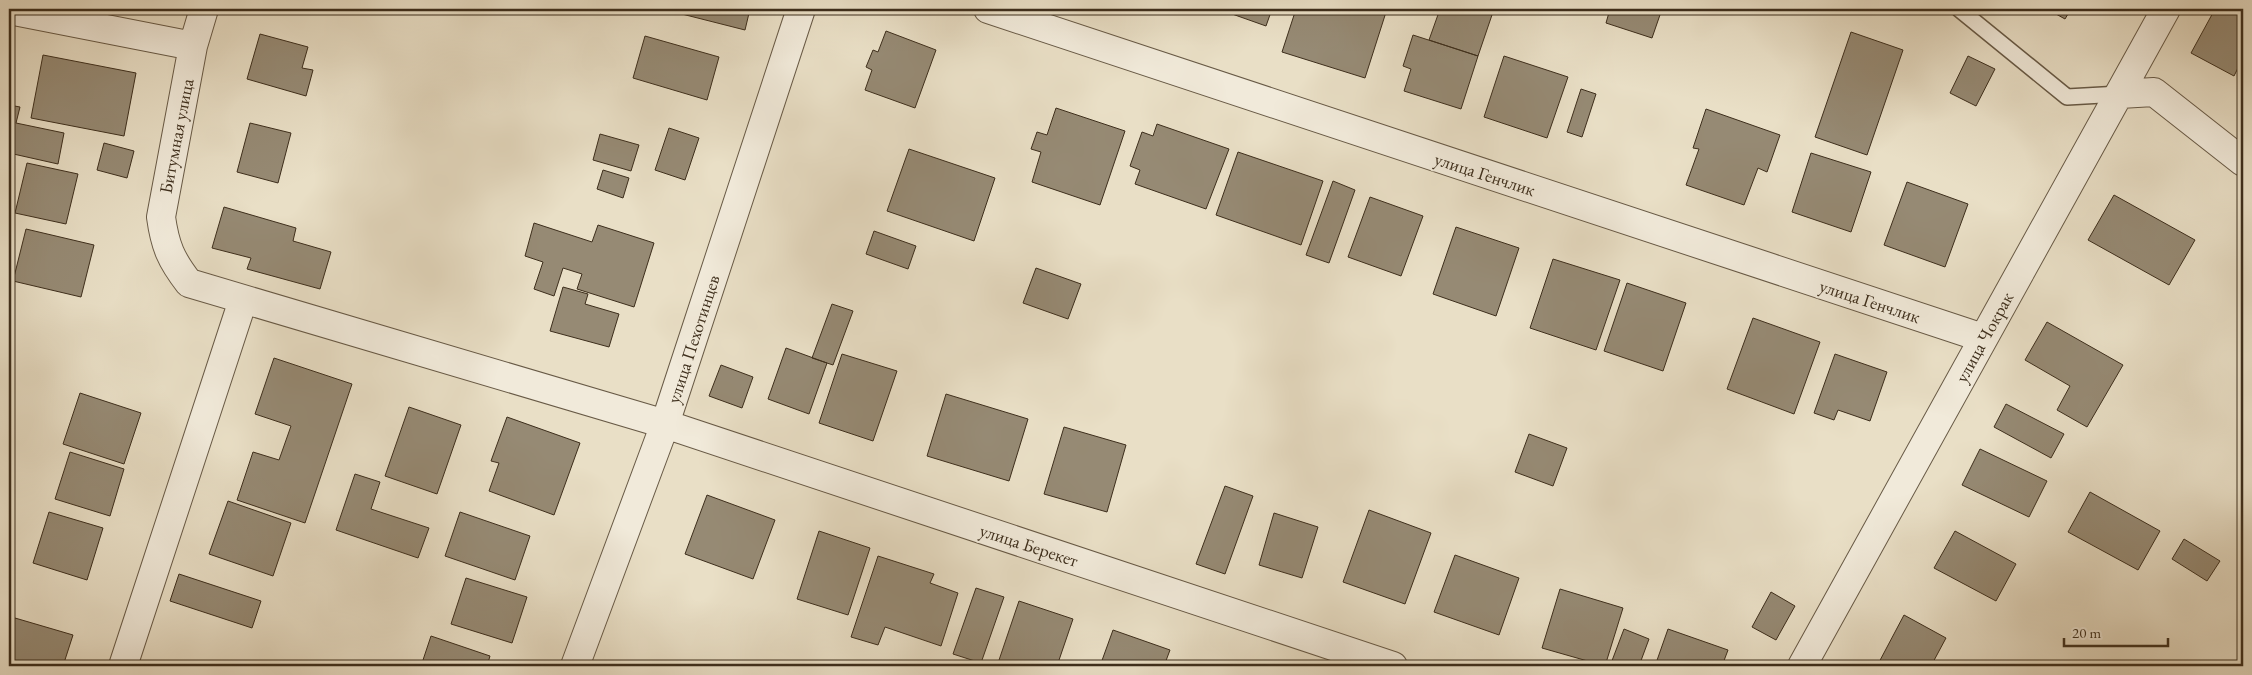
<svg xmlns="http://www.w3.org/2000/svg" width="2252" height="675" font-family="'EB Garamond',serif">
	<style>
		.building { fill: #968a74; stroke: #3d2e1c }
		.lines { fill: none; stroke-linecap: round; stroke-linejoin: round }
		.service-casing { stroke: #685a46; stroke-width: 18 }
		.minor-casing { stroke: #685a46; stroke-width: 30 }
		.service { stroke: #f1eada; stroke-width: 15 }
		.minor { stroke: #f1eada; stroke-width: 28 }
		.labels { text-anchor: middle; dominant-baseline: central; stroke-width: 4; stroke-linejoin: round; paint-order: stroke }
		.street-label { font-size: 18px; fill: #3d2e1c; stroke: #f1eada }
	</style>
	<rect width="100%" height="100%" fill="#e9dfc6"/>
	<filter id="stains"><feTurbulence type="fractalNoise" baseFrequency=".004" numOctaves="4"/><feColorMatrix values="0 0 0 0 .2 0 0 0 0 .09 0 0 0 0 .02 0 0 0 .5 -.17"/></filter>
	<radialGradient id="worn" r=".72"><stop offset=".6" stop-color="#630" stop-opacity="0"/><stop offset="1" stop-color="#630" stop-opacity=".3"/></radialGradient>
	<!-- building -->
	<path class="building" d="M 674,9 L 750,9 L 745,30 L 674,12 Z
		M 1218,9 L 1272,9 L 1266,26 Z
		M 1296,9 L 1387,9 L 1365,78 L 1282,52 Z
		M 1440,9 L 1494,9 L 1478,56 L 1429,40 Z
		M 1610,9 L 1662,9 L 1652,38 L 1606,23 Z
		M 2047,9 L 2071,9 L 2065,19 Z
		M 2215,9 L 2243,9 L 2243,58 L 2234,76 L 2191,53 Z
		M 886,31 L 936,50 L 915,108 L 865,90 L 872,70 L 866,67 L 873,50 L 878,52 Z
		M 1851,32 L 1903,50 L 1867,155 L 1815,137 Z
		M 260,34 L 308,47 L 302,68 L 313,70 L 306,96 L 247,79 Z
		M 1413,35 L 1478,56 L 1461,109 L 1404,91 L 1411,69 L 1403,66 Z
		M 645,36 L 719,57 L 707,100 L 633,78 Z
		M 43,55 L 136,73 L 124,136 L 31,118 Z
		M 1504,56 L 1568,77 L 1547,138 L 1484,117 Z
		M 1968,56 L 1995,69 L 1976,106 L 1950,93 Z
		M 1581,89 L 1596,94 L 1582,137 L 1567,132 Z
		M 9,105 L 20,107 L 16,123 L 64,133 L 58,164 L 9,153 Z
		M 1056,108 L 1125,131 L 1100,205 L 1032,182 L 1041,152 L 1031,149 L 1037,132 L 1047,135 Z
		M 1706,109 L 1780,135 L 1767,172 L 1758,168 L 1744,205 L 1686,185 L 1699,149 L 1693,148 Z
		M 250,123 L 291,133 L 278,183 L 237,172 Z
		M 1157,124 L 1229,149 L 1206,209 L 1135,184 L 1140,170 L 1130,166 L 1142,132 L 1153,136 Z
		M 669,128 L 699,138 L 685,180 L 655,170 Z
		M 600,134 L 639,145 L 631,171 L 593,160 Z
		M 104,143 L 134,151 L 127,178 L 97,170 Z
		M 909,149 L 995,178 L 974,241 L 887,211 Z
		M 1238,152 L 1323,181 L 1301,245 L 1216,215 Z
		M 1811,153 L 1871,172 L 1851,232 L 1792,212 Z
		M 27,163 L 78,174 L 66,224 L 15,213 Z
		M 603,170 L 629,178 L 623,198 L 597,189 Z
		M 1333,181 L 1355,190 L 1329,263 L 1306,255 Z
		M 1907,182 L 1968,204 L 1945,267 L 1884,245 Z
		M 2114,195 L 2195,240 L 2169,285 L 2088,240 Z
		M 1370,197 L 1423,216 L 1401,276 L 1348,257 Z
		M 224,207 L 296,228 L 293,241 L 331,252 L 320,289 L 247,269 L 251,258 L 212,248 Z
		M 534,223 L 592,242 L 598,225 L 654,243 L 634,307 L 577,289 L 582,274 L 563,268 L 554,296 L 534,289 L 543,262 L 525,256 Z
		M 1456,227 L 1519,248 L 1496,316 L 1433,294 Z
		M 26,229 L 94,245 L 81,297 L 13,281 Z
		M 874,231 L 916,246 L 908,269 L 866,254 Z
		M 1553,259 L 1620,280 L 1596,350 L 1530,328 Z
		M 1036,268 L 1081,284 L 1068,319 L 1023,303 Z
		M 1627,283 L 1686,303 L 1663,371 L 1604,351 Z
		M 563,287 L 588,294 L 585,304 L 619,314 L 609,347 L 550,331 Z
		M 832,304 L 853,311 L 833,365 L 812,358 Z
		M 1753,318 L 1820,342 L 1794,414 L 1727,389 Z
		M 2047,322 L 2123,365 L 2087,427 L 2057,410 L 2070,386 L 2025,360 Z
		M 786,348 L 827,363 L 809,414 L 768,399 Z
		M 842,354 L 897,371 L 873,441 L 819,423 Z
		M 1835,354 L 1887,372 L 1870,421 L 1838,410 L 1834,420 L 1814,413 Z
		M 274,358 L 352,384 L 305,523 L 237,500 L 253,452 L 279,460 L 291,426 L 255,414 Z
		M 721,365 L 753,377 L 742,408 L 709,396 Z
		M 80,393 L 141,413 L 124,464 L 63,444 Z
		M 946,394 L 1028,419 L 1009,481 L 927,456 Z
		M 2006,404 L 2064,434 L 2051,458 L 1994,427 Z
		M 409,407 L 461,425 L 437,494 L 385,476 Z
		M 507,417 L 580,443 L 554,515 L 489,491 L 499,463 L 491,461 Z
		M 1064,427 L 1126,445 L 1107,512 L 1044,494 Z
		M 1529,434 L 1567,448 L 1553,486 L 1515,472 Z
		M 1980,449 L 2047,481 L 2029,517 L 1962,485 Z
		M 70,452 L 124,469 L 110,516 L 55,499 Z
		M 355,474 L 380,482 L 371,509 L 429,528 L 418,558 L 336,530 Z
		M 1225,486 L 1253,496 L 1225,574 L 1196,564 Z
		M 2090,492 L 2160,531 L 2138,570 L 2068,532 Z
		M 707,495 L 775,520 L 753,579 L 685,554 Z
		M 228,501 L 291,523 L 273,576 L 209,554 Z
		M 1369,510 L 1431,533 L 1405,604 L 1343,582 Z
		M 49,512 L 103,528 L 87,580 L 33,563 Z
		M 460,512 L 530,536 L 515,580 L 445,556 Z
		M 1274,513 L 1318,527 L 1302,578 L 1259,565 Z
		M 819,531 L 870,548 L 848,615 L 797,599 Z
		M 1955,531 L 2016,564 L 1996,601 L 1934,568 Z
		M 2184,539 L 2220,561 L 2207,581 L 2172,559 Z
		M 1455,555 L 1519,578 L 1499,635 L 1434,612 Z
		M 878,556 L 934,574 L 930,583 L 958,593 L 941,646 L 885,627 L 878,645 L 851,637 Z
		M 179,574 L 261,601 L 252,628 L 170,601 Z
		M 466,578 L 527,597 L 512,643 L 451,624 Z
		M 976,588 L 1004,597 L 981,663 L 953,654 Z
		M 1560,589 L 1623,608 L 1605,666 L 1542,648 Z
		M 1771,592 L 1795,606 L 1776,640 L 1752,627 Z
		M 1019,601 L 1073,619 L 1057,666 L 997,666 Z
		M 1904,615 L 1946,638 L 1931,666 L 1877,666 Z
		M 15,618 L 73,635 L 63,666 L 9,666 L 9,640 Z
		M 1624,629 L 1649,639 L 1639,666 L 1610,666 Z
		M 1668,629 L 1728,650 L 1722,666 L 1655,666 Z
		M 1113,630 L 1170,650 L 1164,666 L 1100,666 Z
		M 431,636 L 490,656 L 487,666 L 421,666 Z"/>
	<g class="lines">
		<defs>
			<path id="service" d="M 1959,9 L 2067,97 L 2120,94"/>
			<path id="minor" d="M 204,9 L 193,46 L 161,217 C 165,246 171,260 189,283 L 665,424 L 1393,666
				M 988,9 L 1983,338
				M 9,10 L 193,46
				M 2120,94 L 2154,92 L 2243,162
				M 123,666 L 243,300
				M 575,666 L 665,424 L 801,9
				M 1802,666 L 2166,9"/>
		</defs>
		<!-- service casing -->
		<use href="#service" class="service-casing"/>
		<!-- minor casing -->
		<use href="#minor" class="minor-casing"/>
		<!-- service -->
		<use href="#service" class="service"/>
		<!-- minor -->
		<use href="#minor" class="minor"/>
	</g>
	<g class="labels">
		<!-- street labels -->
		<g class="street-label">
			<text transform="translate(176 136) rotate(-79)">Битумная улица</text>
			<text transform="translate(1485 174) rotate(18)">улица Генчлик</text>
			<text transform="translate(1870 301) rotate(18)">улица Генчлик</text>
			<text transform="translate(1984 337) rotate(-61)">улица Чокрак</text>
			<text transform="translate(693 339) rotate(-72)">улица Пехотинцев</text>
			<text transform="translate(1029 545) rotate(18)">улица Берекет</text>
		</g>
	</g>
	<!-- margin -->
	<rect width="2252" height="675" fill="none" stroke="#e9dfc6" stroke-width="30"/>
	<rect x="10" y="10" width="2232" height="655" fill="none" stroke="#3d2e1c" stroke-width="2.5"/>
	<rect x="15" y="15" width="2222" height="645" fill="none" stroke="#3d2e1c"/>
	<!-- scale -->
	<path d="M2064 638v8h104v-8" fill="none" stroke="#3d2e1c" stroke-width="2.5"/>
	<text x="2072" y="638" font-size="15" fill="#3d2e1c" stroke="#f1eada" stroke-width="4" paint-order="stroke">20 m</text>
	<rect width="100%" height="100%" filter="url(#stains)"/>
	<rect width="100%" height="100%" fill="url(#worn)"/>
</svg>
